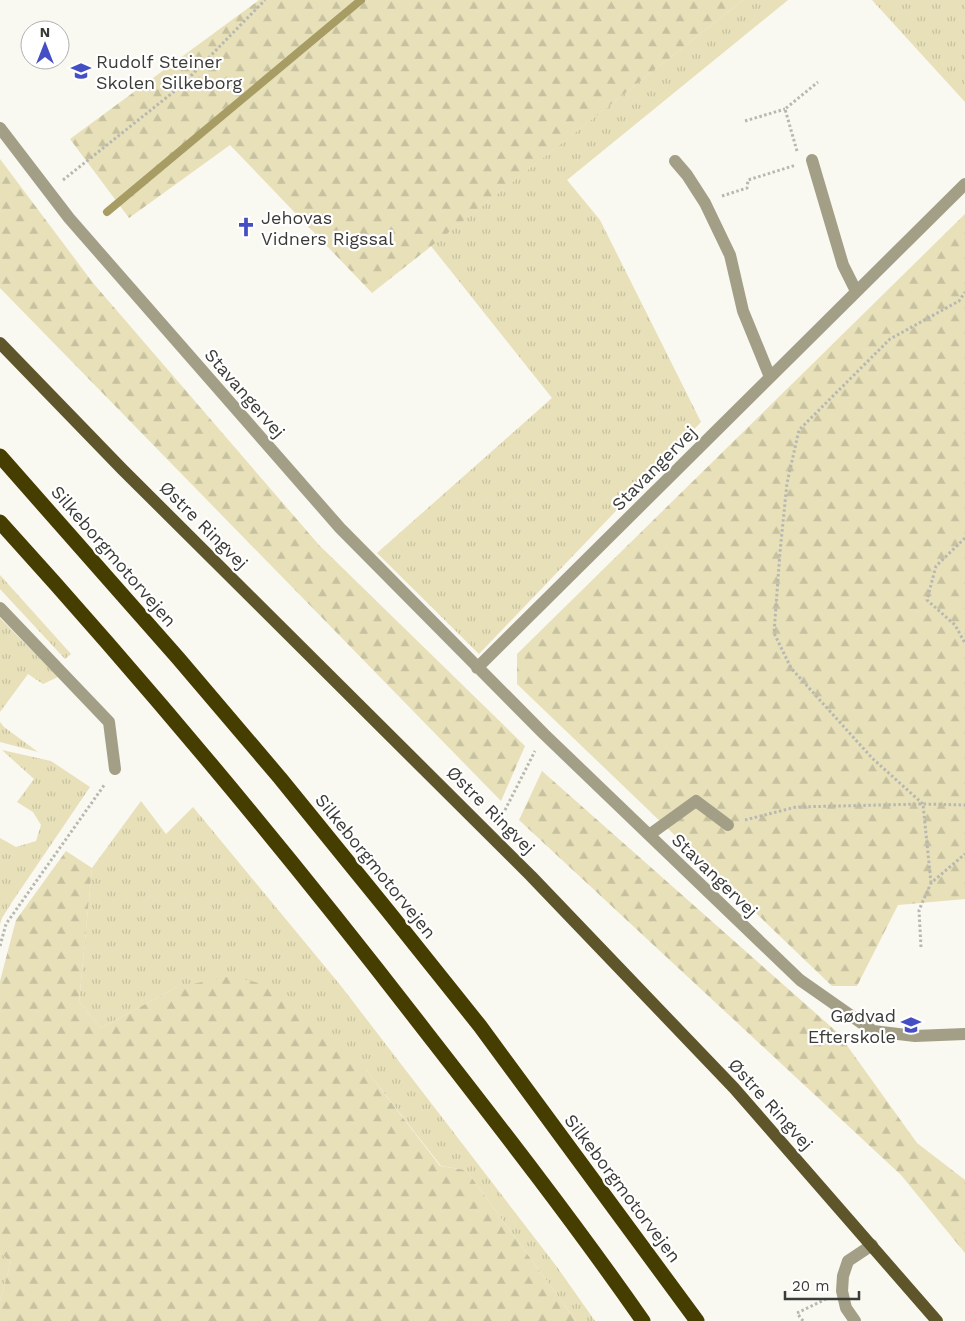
<svg xmlns="http://www.w3.org/2000/svg" width="965" height="1321" font-family="'Work Sans',sans-serif">
	<style>
		.grass { fill: url(#grass-tufts) }
		.forest { fill: url(#forest-firs) }
		.lines { fill: none; stroke-linecap: round; stroke-linejoin: round }
		.stream { stroke: #a69c64; stroke-width: 8 }
		.path { stroke: #b8b8b2; stroke-width: 3; stroke-dasharray: 2.5 2.5; stroke-linecap: butt }
		.minor { stroke: #a39f87; stroke-width: 12 }
		.major { stroke: #5e562a; stroke-width: 12 }
		.highway { stroke: #463d00; stroke-width: 15 }
		.labels { text-anchor: middle; dominant-baseline: central; stroke-width: 4.5; stroke-linejoin: round; paint-order: stroke }
		.poi-label { font-size: 18px; fill: #3b3b38; stroke: #fff; text-anchor: start }
		.street-label { font-size: 18px; fill: #3b3b38; stroke: #fff }
	</style>
	<defs>
		<pattern id="grass-tufts" width="24" height="20" patternUnits="userSpaceOnUse" patternTransform="scale(1.25)"><rect width="24" height="20" fill="#e7e0b9"/><path d="M3 7l-1-3M5 7V3M7 7l1-3M15 17l-1-3M17 17v-4M19 17l1-3" fill="none" stroke="#c7c1a0"/></pattern>
		<pattern id="forest-firs" width="22" height="20" patternUnits="userSpaceOnUse" patternTransform="scale(1.25)"><rect width="22" height="20" fill="#e7e0b9"/><path d="M5 1l3.5 6h-7zM16 11l3.5 6h-7z" fill="#c7c1a0"/></pattern>
	</defs>
	<rect width="100%" height="100%" fill="#f9f8f1"/>
	<!-- grass -->
	<path class="grass" d="M 743,0 L 788,0 L 567,180 L 600,220 L 701,422 L 479,654 L 377,553 L 552,398 L 431,246 Z
		M 872,0 L 965,0 L 965,102 Z
		M 0,575 L 71,654 L 65,659 L 0,589 Z
		M 0,618 L 58,677 L 43,684 L 28,674 L 0,712 Z
		M 0,722 L 4,727 L 38,752 L 0,742 Z
		M 2,750 L 51,761 L 90,787 L 12,902 L 2,918 L 0,924 L 0,838 L 16,847 L 36,841 L 41,825 L 33,812 L 17,802 L 34,779 Z
		M 141,801 L 166,834 L 193,807 L 341,986 L 557,1267 L 595,1321 L 576,1321 L 466,1170 L 441,1166 L 367,1071 L 177,987 L 101,1028 L 79,1002 L 92,868 Z
		M 0,1253 L 11,1262 L 0,1301 Z"/>
	<!-- forest -->
	<path class="forest" d="M 259,0 L 743,0 L 372,293 L 230,145 L 129,218 L 70,139 Z
		M 0,159 L 93,283 L 319,545 L 525,746 L 501,801 L 0,288 Z
		M 965,214 L 965,899 L 898,905 L 857,986 L 832,986 L 517,684 L 517,654 Z
		M 542,771 L 838,1033 L 917,1143 L 965,1180 L 965,1253 L 901,1175 L 519,820 Z
		M 66,851 L 92,868 L 79,1002 L 101,1028 L 177,987 L 232,976 L 281,989 L 367,1071 L 440,1166 L 466,1170 L 576,1321 L 0,1321 L 0,1301 L 11,1262 L 0,1253 L 0,981 L 16,920 Z"/>
	<g class="lines">
		<!-- stream -->
		<path class="stream" d="M 107,212 L 361,0"/>
		<!-- path -->
		<path class="path" d="M 745,121 L 785,109
			M 797,151 L 785,109 L 818,82
			M 63,180 L 181,86 L 265,0
			M 722,196 L 747,188 L 748,180 L 796,165
			M 965,538 L 936,566 L 927,600 L 955,625 L 965,643
			M 499,818 L 503,814 L 535,751
			M 745,820 L 796,807 L 923,804 L 872,758 L 791,668 L 774,633 L 780,552 L 787,483 L 799,430 L 890,339 L 959,301 L 965,292
			M 931,883 L 923,804 L 965,805
			M 0,946 L 6,924 L 105,784
			M 921,947 L 919,910 L 931,883 L 965,854
			M 803,1321 L 797,1313 L 826,1299"/>
		<!-- minor -->
		<path class="minor" d="M 0,128 L 69,218 L 340,528 L 544,734 L 800,980 L 873,1031 L 915,1036 L 965,1034
			M 812,160 L 843,265 L 856,291
			M 675,161 L 687,175 L 705,203 L 730,255 L 743,311 L 770,377
			M 0,608 L 109,722 L 115,769
			M 477,668 L 965,184
			M 649,835 L 696,801 L 728,825
			M 855,1321 L 846,1308 L 842,1291 L 843,1276 L 848,1261 L 872,1245"/>
		<!-- major -->
		<path class="major" d="M 0,343 L 122,469 L 531,876 L 734,1088 L 937,1321"/>
		<!-- highway -->
		<path class="highway" d="M 0,456 L 178,658 L 280,778 L 388,911 L 480,1026 L 697,1321
			M 0,522 C 149,686 291,857 426,1032 C 500,1127 574,1222 643,1321"/>
	</g>
	<!-- icons -->
	<defs>
		<symbol id="school-bare" viewBox="-9 -9 18 18"><path d="M0-5L7-2L0 1L-7-2ZM-4 1L0 2.5L4 1V4Q0 6-4 4Z" fill="#454fc4" stroke="#fff" stroke-width="2.5" paint-order="stroke"/></symbol>
		<symbol id="church-bare" viewBox="-9 -9 18 18"><path d="M-1.2-6h2.4v3.5h3.3v2.4h-3.3V6h-2.4V-.1h-3.3v-2.4h3.3Z" fill="#454fc4" stroke="#fff" stroke-width="2.5" paint-order="stroke"/></symbol>
	</defs>
	<g fill-rule="evenodd">
		<use href="#school-bare" x="67" y="57" width="28" height="28"/>
		<use href="#church-bare" x="232" y="213" width="28" height="28"/>
		<use href="#school-bare" x="897" y="1011" width="28" height="28"/>
	</g>
	<g class="labels">
		<!-- poi labels -->
		<g class="poi-label">
			<text x="96" y="61">Rudolf Steiner<tspan x="96" dy="21">Skolen Silkeborg</tspan></text>
			<text x="261" y="217">Jehovas<tspan x="261" dy="21">Vidners Rigssal</tspan></text>
			<text x="896" y="1015" text-anchor="end">Gødvad<tspan x="896" dy="21">Efterskole</tspan></text>
		</g>
		<!-- street labels -->
		<g class="street-label">
			<text transform="translate(245 393) rotate(49)">Stavangervej</text>
			<text transform="translate(654 468) rotate(-45)">Stavangervej</text>
			<text transform="translate(204 525) rotate(45)">Østre Ringvej</text>
			<text transform="translate(114 556) rotate(49)">Silkeborgmotorvejen</text>
			<text transform="translate(491 810) rotate(45)">Østre Ringvej</text>
			<text transform="translate(376 866) rotate(51)">Silkeborgmotorvejen</text>
			<text transform="translate(715 875) rotate(44)">Stavangervej</text>
			<text transform="translate(771 1104) rotate(48)">Østre Ringvej</text>
			<text transform="translate(623 1188) rotate(53)">Silkeborgmotorvejen</text>
		</g>
	</g>
	<!-- north arrow -->
	<g transform="translate(45 45)"><circle r="24" fill="#ffffff" stroke="#b1b1af"/>
	<path d="M0-4L9 19L0 12L-9 19Z" fill="#454fc4"/>
	<text y="-8" font-size="14" font-weight="bold" text-anchor="middle" fill="#3b3b38">N</text>
	</g>
	<!-- scale -->
	<path d="M785 1291v8h74v-8" fill="none" stroke="#3b3b38" stroke-width="2.5"/>
	<text x="792" y="1291" font-size="15" fill="#3b3b38" stroke="#ffffff" stroke-width="4" paint-order="stroke">20 m</text>
</svg>
